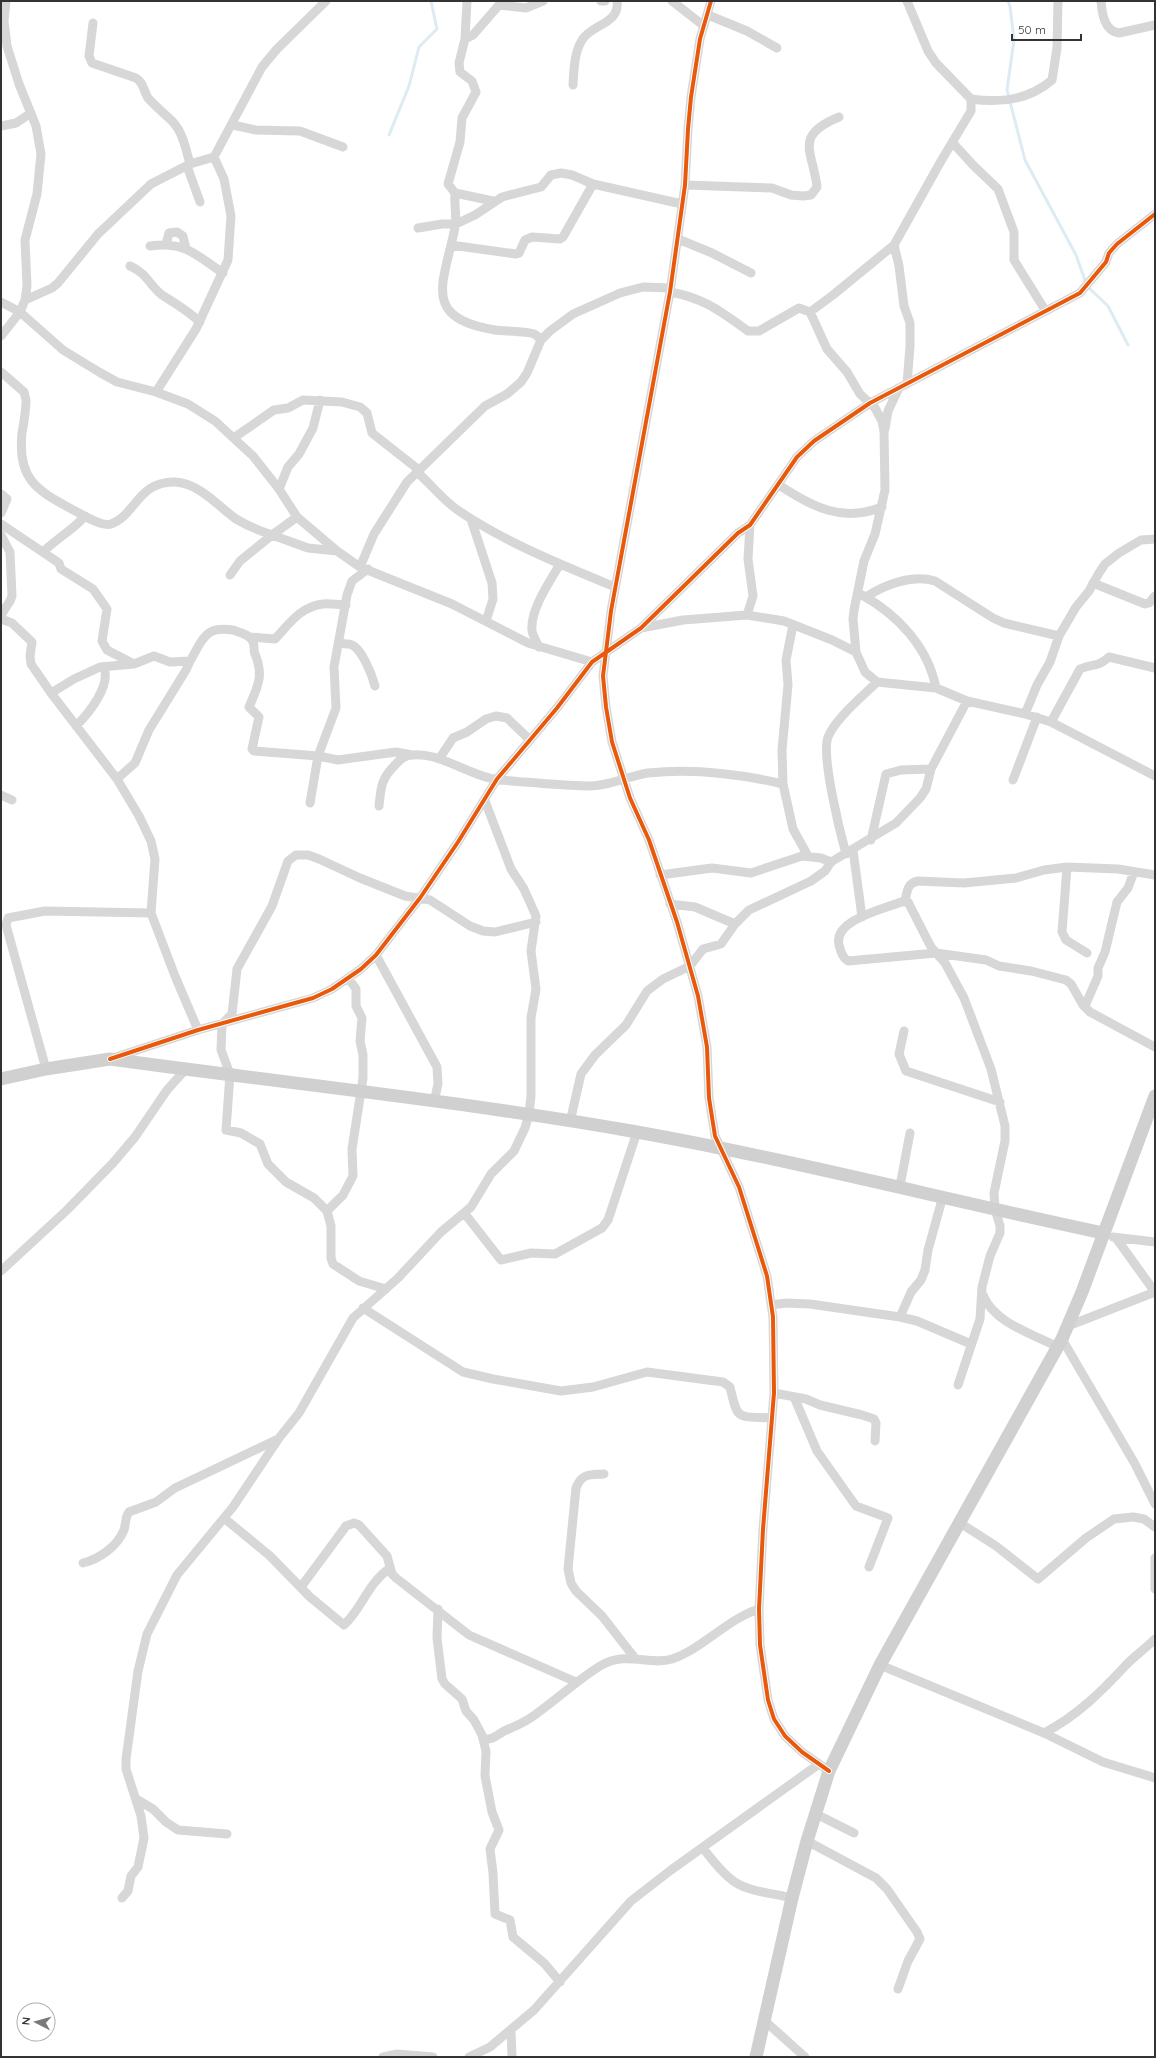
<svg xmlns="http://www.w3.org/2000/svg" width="1156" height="2058" font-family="Quicksand,sans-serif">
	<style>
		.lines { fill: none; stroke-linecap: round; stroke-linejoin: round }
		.stream { stroke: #ddebf3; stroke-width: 3 }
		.street { stroke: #d7d7d7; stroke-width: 9 }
		.secondary { stroke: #d0d0d0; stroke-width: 13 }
		.cycleway-casing { stroke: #fff; stroke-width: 6 }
		.cycleway { stroke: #e8590c; stroke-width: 4 }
	</style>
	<rect width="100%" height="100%" fill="#fff"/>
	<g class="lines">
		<!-- stream -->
		<path class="stream" d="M 1008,1 L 1010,6 L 1014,40 L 1007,90 L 1025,160 L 1076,255 L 1087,286 L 1108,306 L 1128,345
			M 389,135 L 409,86 L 419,47 L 437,29 L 431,1"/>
		<!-- street -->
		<path class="street" d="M 601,1 L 605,1
			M 672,1 L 704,26
			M 711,1 L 700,39 L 691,97 L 688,129 L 685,185 L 670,292 L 611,611 L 603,676 L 606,707 L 612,742 L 630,798 L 649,840 L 677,922 L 698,996 L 707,1047 L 709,1098 L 715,1136 L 739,1187 L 767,1276 L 773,1317 L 774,1393 L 763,1529 L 759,1609 L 760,1645 L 768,1700 L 774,1719 L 785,1736 L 802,1752 L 829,1771
			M 907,1 L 928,51 L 936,63 L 971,99
			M 1101,1 C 1102,13 1104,31 1119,33 L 1155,25
			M 708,15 L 747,31 L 777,48
			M 93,23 L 89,56 L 92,63 L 136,78 C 144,83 143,90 148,98 C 156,107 164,113 172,121 C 183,132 186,150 190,164
			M 465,39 L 467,1
			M 573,85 C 574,70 574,53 582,40 C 592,24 620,24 617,1
			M 233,125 L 256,130 L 300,131 L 343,147
			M 1,126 L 16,123 L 31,113
			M 952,142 L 973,165 L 998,189 L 1014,232 L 1014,260 L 1045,310
			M 187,166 L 200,202
			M 685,185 L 772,188 L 791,195 L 803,196 L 811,195 L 817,187 C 813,151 793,136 839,117
			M 455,193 C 454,204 457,217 455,227 C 445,281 419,318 495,330 C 502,331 531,332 534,334 C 537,335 539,338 541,340
			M 493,201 L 455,193 L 448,184 L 460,142 L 462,118 L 476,92 L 472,81 L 460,72 L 459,63 L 465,39 L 473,35 L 499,5 L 526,8 L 543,1
			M 418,228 L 442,224 L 456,224 L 475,215 L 502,197 L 541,187 L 551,175 L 561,173 L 572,175 L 593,184 L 682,204
			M 678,239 L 712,253 L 751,273
			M 166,244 L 169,233 L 177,232 L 183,236 L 186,249
			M 451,245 L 516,254 L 519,253 L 525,240 L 532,237 L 560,239 L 563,237 L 593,184
			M 894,245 L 899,266 L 904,306 L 910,323 L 910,346 L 907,384
			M 150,246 C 185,241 196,255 223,273
			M 130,266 C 147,273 149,285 162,295 C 176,304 187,310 200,322
			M 670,292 C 704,298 720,311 748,331 L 759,331 L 799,308 L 810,312 L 833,295 L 894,245 L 941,161 L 971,111 L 971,99 C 999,103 1029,100 1052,80 L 1057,48 L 1058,1
			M 25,300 L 52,288 L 58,283 L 98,234 L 151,184 L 190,164 L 214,157 L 262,67 L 277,49 L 326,1
			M 1,302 L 20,312 L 63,350 L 99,372 L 117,382 L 156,392 L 188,404 L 215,421 L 253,456 L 279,489 L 297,517 L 337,551 L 360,567 L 452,604 L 528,643 L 592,662
			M 810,312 L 827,349 L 847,372 L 860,394 L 875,408 L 882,421 L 884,431 L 885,490 L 875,534 L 864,561 L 854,610 L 853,619 L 856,652
			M 1,336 L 20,312 L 25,300 L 27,286 L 25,240 L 37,194 L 41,154 L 36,126 L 19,84 L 7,46 L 4,21 L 6,1
			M 1,372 L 24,392 L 26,400 C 26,411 24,422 22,433 C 17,482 39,491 77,512 C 85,516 102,527 111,524 C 136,515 138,481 175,482 C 199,483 218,506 236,519 C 248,526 260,531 272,535 L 297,517
			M 156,392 L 196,329 L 228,260 L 231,216 L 224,179 L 214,157
			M 885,429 L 888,411 L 898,390
			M 235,437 L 274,410 L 288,408 L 303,400 L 342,402 L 360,407 L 367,413 L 372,433 L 419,470
			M 417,472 C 433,486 444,502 462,513 C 509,544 564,566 615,587
			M 779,485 C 812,507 843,523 882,507
			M 279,489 L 288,467 L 299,454 L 313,428 L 320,400
			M 1,494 L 7,499 L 1,513
			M 471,519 L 492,583 L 493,599 L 486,621
			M 1,524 L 59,563 L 61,569 L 93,589 L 107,609 L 102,641 L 107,650 L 134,664
			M 1,535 L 10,552 L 12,596 L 10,601 L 1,615
			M 43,552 C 56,539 73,530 85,516
			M 360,567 L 374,534 L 407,482 L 485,406 L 507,394 L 521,382 L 527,373 L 541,340 L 550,331 L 573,314 L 620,293 L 643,287 L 670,288
			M 230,575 L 240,561 L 272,535 L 308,548 L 337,551
			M 1093,583 L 1145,604 L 1149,603 L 1155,596
			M 862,595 C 898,615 928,647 936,688
			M 866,597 C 884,585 912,574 935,581 L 993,618 L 1004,623 L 1059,636
			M 747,615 L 753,596 L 748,559 L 750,525
			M 1,619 L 12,623 L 32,642 L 30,656 L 31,664 L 51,693 L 117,779 L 139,816 L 151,841 L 155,859 L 151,913 L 175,976 L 198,1030
			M 641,628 L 683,620 L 747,615 L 784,621 L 832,640 L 856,652 L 865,672 L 877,682 L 936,688 L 967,701 L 1025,714 L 1051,722 L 1155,776
			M 250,637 L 275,639 C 290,623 300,607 323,604 C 330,603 338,605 346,605
			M 339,644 C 343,644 348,643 352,645 C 362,649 372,675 375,686
			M 539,647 C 537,642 532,635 532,630 C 530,610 550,581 560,564
			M 51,693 L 74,679 L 100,667 L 134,664 L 154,656 L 170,662 L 190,661 C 196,652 200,639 209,633 C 215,628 226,629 233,630 C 239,632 251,635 253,642 C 255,646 253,650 255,654 C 264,676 258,686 249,707 L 259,717 L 252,749 L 254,751 L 318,756 L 338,760 L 396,752 L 412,755
			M 1025,714 L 1037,685 L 1050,662 L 1059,636 L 1076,607 L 1089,591 L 1099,573 L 1105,564 L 1119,553 L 1141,540 L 1155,539
			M 1051,722 L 1080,669 C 1093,663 1097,668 1109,657 L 1155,668
			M 76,726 C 89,713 111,686 104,667
			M 439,759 L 453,738 L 467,732 L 486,719 L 496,716 L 507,718 L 530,740
			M 117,779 L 135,763 L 149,730 L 186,670 L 190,661
			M 1013,780 L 1037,717
			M 783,784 L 782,750 L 788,685 L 786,660 L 793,625
			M 1,795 L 12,800
			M 310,803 L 318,756 L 336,708 L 334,667 L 347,595 L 352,581 L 368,569
			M 379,806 C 381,787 381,779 395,765 C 398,762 402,757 407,756 C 435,748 470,777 499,780 C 528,782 558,785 586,786 C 607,787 628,776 648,773 C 692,768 740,774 783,784 L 793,829 L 808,856
			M 871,840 L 886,774 L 901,770 L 931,769
			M 853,850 L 862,917
			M 846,854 C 840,832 821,756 828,737 C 835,719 863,696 877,682
			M 1067,867 L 1062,932 L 1066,940 L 1087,953
			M 660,875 L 712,868 L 751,873 L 802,856 L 821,858 L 831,862
			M 905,901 C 907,892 907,883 918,881 L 964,883 L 1016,878 L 1044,870 L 1067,867 L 1118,869 L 1155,875
			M 670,904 L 695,907 L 735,924
			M 376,955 L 437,1067 L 438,1084 L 434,1102
			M 1085,1006 L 1098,976 L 1098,968 L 1105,952 L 1117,902 L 1128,888 L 1134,872
			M 904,1031 L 899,1054 L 906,1071 L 1000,1102
			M 113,1058 L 198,1030 L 313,998 L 332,989 L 361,969 L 376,955 L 420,898 L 458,842 L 497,779 L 557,708 L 592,662 L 641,628 L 738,533 L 750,525 L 797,457 L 814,441 L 870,403 L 1080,293 L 1106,262 L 1109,253 L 1117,244 L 1155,214
			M 46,1069 L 6,925 L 8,918 L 45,911 L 151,913
			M 570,1122 L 581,1074 L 595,1055 L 626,1025 L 647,991 L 663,979 L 690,966 L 703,949 L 721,944 L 735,924 L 749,910 L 811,881 L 825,871 L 831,862 L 896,823 L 920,798 L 926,789 L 931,769 L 967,701
			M 900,1186 L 910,1133
			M 327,1211 L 343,1195 L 353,1176 L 352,1149 L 363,1078 L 363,1055 L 360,1041 L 362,1018 L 356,1006 L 356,989 L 349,979
			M 465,1214 L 501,1260 L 531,1253 L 555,1254 L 602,1228 L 608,1220 L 637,1132
			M 1113,1237 L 1155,1242
			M 1116,1238 L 1155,1292
			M 1,1271 L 67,1210 L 113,1163 L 135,1137 L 167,1090 L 186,1069
			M 386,1289 L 359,1281 L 333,1264 L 331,1258 L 331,1226 L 327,1211 L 314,1198 L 286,1182 L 268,1164 L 260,1144 L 241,1133 L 226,1130 L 230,1074 L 221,1050 L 222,1024 L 232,1014 L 237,969 L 272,906 L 288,861 L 296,855 L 308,855 L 319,859 L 360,878 L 405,896 L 430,900 L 470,926 L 483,931 L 495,932 L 536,922
			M 983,1295 C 994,1323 1033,1334 1058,1347
			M 771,1305 L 786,1303 L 810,1304 L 900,1317 L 917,1321 L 971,1344
			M 363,1308 L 463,1372 L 493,1379 L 561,1391 L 593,1387 L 647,1372 L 723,1382 L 730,1387 C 738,1422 737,1416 772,1418
			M 900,1317 L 911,1292 L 921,1280 L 925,1270 L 928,1250 L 943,1196
			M 1068,1326 L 1155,1292
			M 1062,1339 L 1135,1464 L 1155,1504
			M 958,1385 L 980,1319 L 982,1287 L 990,1256 L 1000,1233 L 1000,1226 L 995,1209 L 994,1193 L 1005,1141 L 1005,1126 L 991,1069 L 964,998 L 945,963 L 931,947 L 908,902 L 901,902 C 884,909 833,920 839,945 C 841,952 842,957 848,961 L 936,953 L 986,960 L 999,966 L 1031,971 L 1066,980 L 1071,984 L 1083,1005 L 1090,1012 L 1155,1047
			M 774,1393 L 806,1399 L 820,1405 L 862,1415 L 874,1419 L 876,1423 L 875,1441
			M 794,1397 L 817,1451 L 851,1499 L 856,1506 L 888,1518 L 869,1567
			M 604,1474 C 589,1475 582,1473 576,1488 L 568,1569 L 571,1583 L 576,1591 L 602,1616 L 634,1657
			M 224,1518 L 270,1556 L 310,1597 L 344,1625 C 363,1607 367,1584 390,1568
			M 960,1523 L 996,1546 L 1038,1579 L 1086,1538 L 1114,1519 L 1133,1517 L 1144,1519 L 1155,1527
			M 1155,1558 L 1155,1589
			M 83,1563 C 99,1559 117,1547 124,1530 C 126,1524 125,1517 129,1512 L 156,1502 L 175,1488 L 278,1439
			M 301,1587 L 346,1526 L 354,1523 L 359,1525 L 387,1556 L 392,1574 L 396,1578 L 469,1635 L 576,1682
			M 438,1609 L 437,1638 L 442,1679 L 445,1684 L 462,1699 L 466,1711 L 474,1720 L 482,1735 L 486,1751 L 485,1776 L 492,1812 L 499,1830 L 490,1849 L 493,1873 L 495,1914 L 510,1920 L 513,1937 L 544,1963 L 560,1982
			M 880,1665 L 1044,1733 L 1103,1762 L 1155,1778
			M 1044,1733 C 1077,1716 1102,1691 1127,1664 C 1136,1655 1146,1648 1155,1639
			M 483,1739 C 493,1740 496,1736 504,1731 C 514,1727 523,1723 532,1717 C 555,1701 576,1681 600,1666 C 627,1650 648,1666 672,1659 C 704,1648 727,1619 759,1609
			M 136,1799 L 153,1809 L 166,1822 L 178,1830 L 227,1834
			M 816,1814 L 854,1833
			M 807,1841 L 876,1878 L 887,1889 L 917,1932 L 920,1939 L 908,1961 L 898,1989
			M 703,1848 C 736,1892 741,1887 792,1898
			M 122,1898 L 128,1891 L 131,1876 L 138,1867 L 144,1838 L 141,1816 L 126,1769 L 126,1759 L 138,1671 L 147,1634 L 177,1575 L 233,1507 L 279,1438 L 299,1413 L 353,1318 L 398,1278 L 441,1232 L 471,1207 L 491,1174 L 514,1151 L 525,1128 L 529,1114 L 531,1096 L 531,1018 L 536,989 L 531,951 L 536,916 L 524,889 L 511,869 L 485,801
			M 765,2021 L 805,2057
			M 511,2031 L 512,2057
			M 383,2057 L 397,2054 L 433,2057
			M 469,2057 L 490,2047 L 534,2010 L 631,1901 L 671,1870 L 819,1764"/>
		<!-- secondary -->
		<path class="secondary" d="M 1,1079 L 46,1069 L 110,1059 C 285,1083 462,1101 637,1132 C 793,1160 947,1200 1103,1233
			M 756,2057 L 792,1898 L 807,1841 L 829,1771 L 880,1665 L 1062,1339 L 1082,1292 L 1155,1096"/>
		<defs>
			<path id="cycleway" d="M 711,1 L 700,39 L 691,97 L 688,129 L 685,185 L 670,292 L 611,611 L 603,676 L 606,707 L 612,742 L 630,798 L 649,840 L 677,922 L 698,996 L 707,1047 L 709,1098 L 715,1136 L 739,1187 L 767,1276 L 773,1317 L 774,1393 L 763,1529 L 759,1609 L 760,1645 L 768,1700 L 774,1719 L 785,1736 L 802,1752 L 829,1771
				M 110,1059 L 198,1030 L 313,998 L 332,989 L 361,969 L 376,955 L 420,898 L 458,842 L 497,779 L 557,708 L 592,662 L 641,628 L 738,533 L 750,525 L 797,457 L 814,441 L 870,403 L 1080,293 L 1106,262 L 1109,253 L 1117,244 L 1155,214"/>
		</defs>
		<!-- cycleway casing -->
		<use href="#cycleway" class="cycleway-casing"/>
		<!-- cycleway -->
		<use href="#cycleway" class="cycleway"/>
	</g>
	<!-- border -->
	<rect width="1156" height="2058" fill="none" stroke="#333333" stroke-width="4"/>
	<!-- north arrow -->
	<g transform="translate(36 2022) rotate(276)"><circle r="19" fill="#ffffff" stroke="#adadad"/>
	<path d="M0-3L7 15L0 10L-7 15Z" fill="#7a7a7a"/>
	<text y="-6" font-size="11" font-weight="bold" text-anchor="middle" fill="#333333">N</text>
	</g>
	<!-- scale -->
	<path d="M1012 34v6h69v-6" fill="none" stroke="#333333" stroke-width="2"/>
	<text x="1018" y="34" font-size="12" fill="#333333" stroke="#ffffff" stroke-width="3" paint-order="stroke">50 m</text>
</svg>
